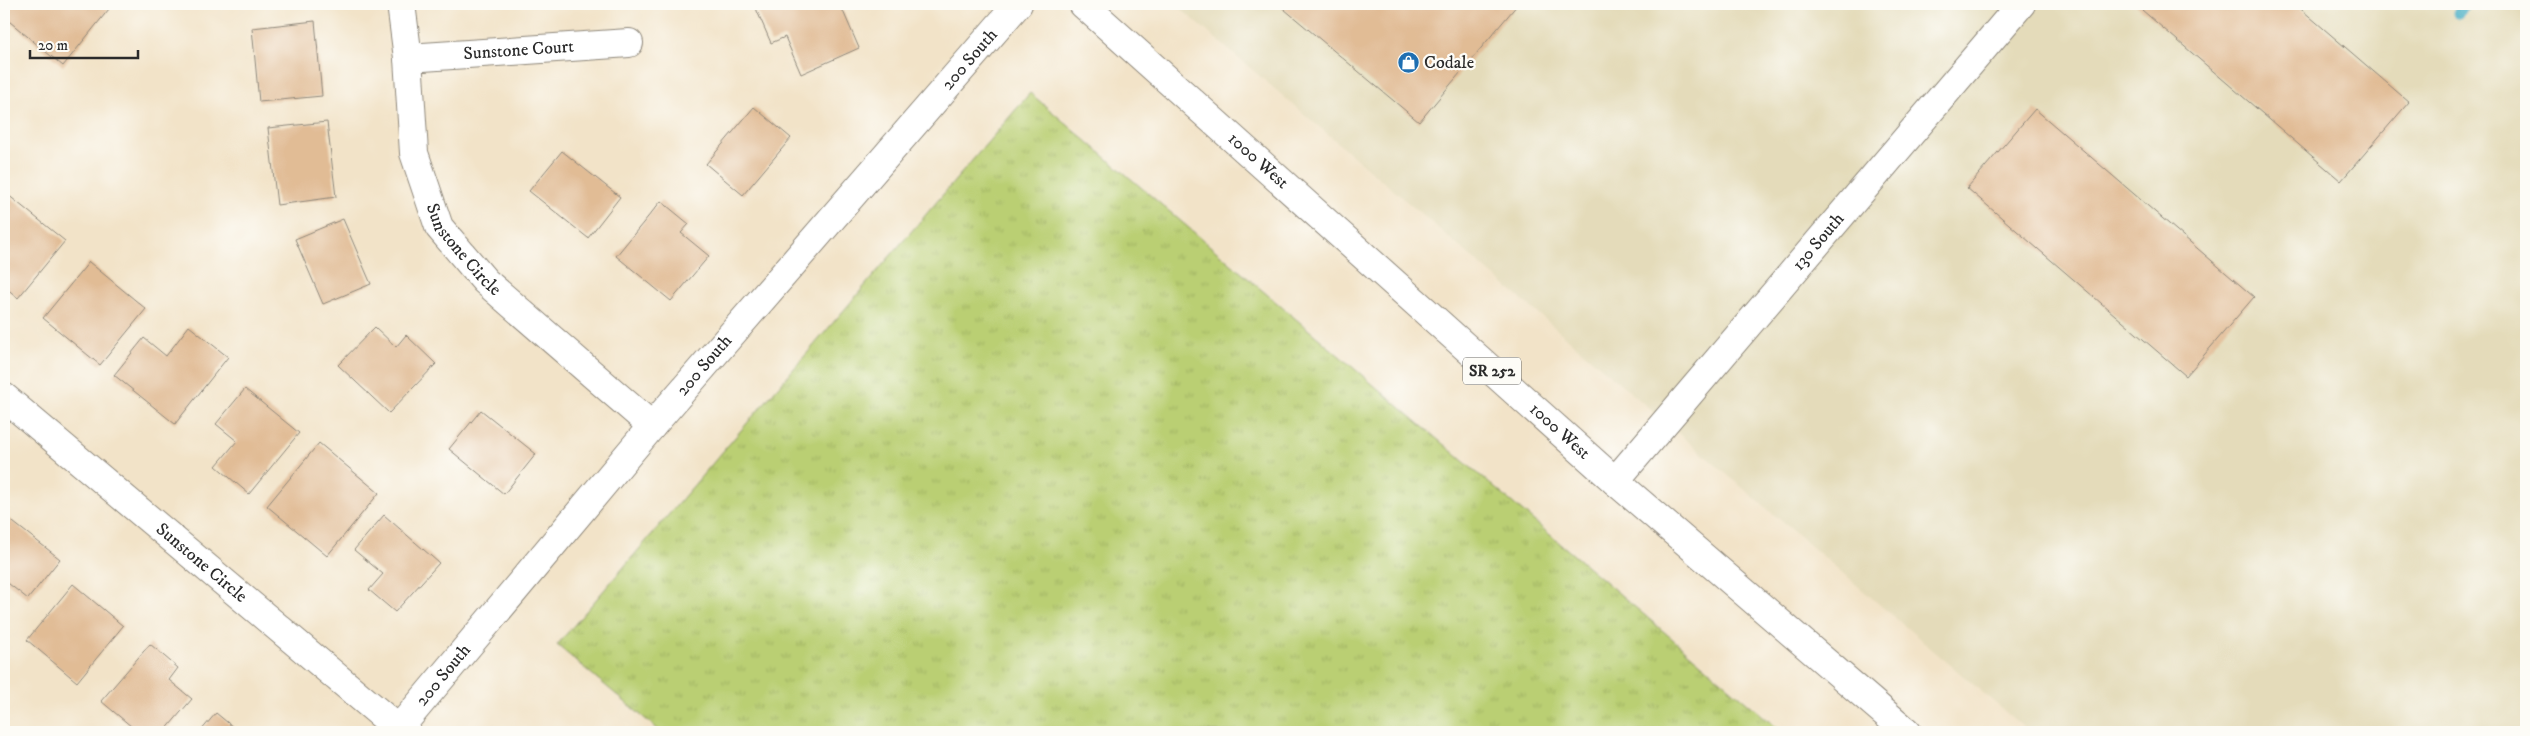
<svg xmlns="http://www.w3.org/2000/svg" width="2530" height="736" font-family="'IM FELL DW Pica',serif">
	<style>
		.built { fill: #e4dbba }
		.grass { fill: url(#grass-tufts); stroke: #727d4f }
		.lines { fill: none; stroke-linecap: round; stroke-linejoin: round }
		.stream { stroke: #45adc4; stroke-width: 11 }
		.building { fill: #e1bc95 }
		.street-casing { stroke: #8e877a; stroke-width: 30 }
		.secondary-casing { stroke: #8e877a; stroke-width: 30 }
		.primary-casing { stroke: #8e877a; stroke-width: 30 }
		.street { stroke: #fff; stroke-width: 28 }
		.secondary { stroke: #fff; stroke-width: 28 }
		.primary { stroke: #fff; stroke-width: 28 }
		.labels { text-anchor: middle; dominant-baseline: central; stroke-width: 4.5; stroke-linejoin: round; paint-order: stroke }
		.shield { fill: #fdfcf7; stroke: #6a6a68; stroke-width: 1 }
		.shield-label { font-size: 16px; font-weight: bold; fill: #2b2b2b }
		.street-label { font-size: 18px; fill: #2b2b2b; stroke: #fdfcf7 }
		.poi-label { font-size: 18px; fill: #2b2b2b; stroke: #fdfcf7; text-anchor: start }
	</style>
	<defs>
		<pattern id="grass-tufts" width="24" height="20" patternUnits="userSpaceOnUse" patternTransform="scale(1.25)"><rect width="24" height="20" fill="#bacf73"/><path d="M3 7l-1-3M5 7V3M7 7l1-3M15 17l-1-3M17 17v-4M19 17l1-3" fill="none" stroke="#a0b264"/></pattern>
	</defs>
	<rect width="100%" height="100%" fill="#fdfcf7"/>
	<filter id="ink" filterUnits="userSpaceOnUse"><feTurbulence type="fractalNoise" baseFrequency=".02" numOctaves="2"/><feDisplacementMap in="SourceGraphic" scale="10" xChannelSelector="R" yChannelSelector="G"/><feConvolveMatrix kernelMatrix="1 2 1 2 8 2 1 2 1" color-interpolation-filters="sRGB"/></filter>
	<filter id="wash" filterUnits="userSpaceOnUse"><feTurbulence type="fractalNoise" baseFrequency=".0096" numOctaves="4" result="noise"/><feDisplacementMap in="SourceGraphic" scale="20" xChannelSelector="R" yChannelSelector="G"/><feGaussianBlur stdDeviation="1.12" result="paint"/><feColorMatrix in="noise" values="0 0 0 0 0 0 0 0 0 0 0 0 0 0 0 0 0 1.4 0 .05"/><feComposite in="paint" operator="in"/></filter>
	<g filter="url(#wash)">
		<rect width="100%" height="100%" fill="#f2e3c8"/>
		<!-- built -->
		<path class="built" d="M 1175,4 L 2526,4 L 2526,732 L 2029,732 Z"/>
		<!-- grass -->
		<path class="grass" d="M 1030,93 L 1782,732 L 661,732 L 557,645 Z"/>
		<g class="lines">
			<!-- stream -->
			<path class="stream" d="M 2458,13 L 2467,4"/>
		</g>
		<g id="blocks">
			<!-- building -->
			<path class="building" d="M 7,4 L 103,4 L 109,9 L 63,66 L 4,17 L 4,8 Z
				M 754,4 L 840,4 L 859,48 L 801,74 L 785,37 L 771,43 Z
				M 1278,4 L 1518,4 L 1419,122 Z
				M 2135,4 L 2295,4 L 2409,102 L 2341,181 Z
				M 315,21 L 322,96 L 259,102 L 252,28 Z
				M 754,107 L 791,138 L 743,195 L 706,164 Z
				M 2035,109 L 2254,297 L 2186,376 L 1967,188 Z
				M 327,122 L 336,197 L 277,205 L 268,128 Z
				M 562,151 L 620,197 L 588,238 L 529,191 Z
				M 7,194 L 65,241 L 18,298 L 4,286 L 4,197 Z
				M 661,201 L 689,224 L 681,233 L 709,256 L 671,301 L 616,256 Z
				M 343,219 L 371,284 L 323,304 L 295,239 Z
				M 89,262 L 146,309 L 100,365 L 43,318 Z
				M 189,326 L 228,357 L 175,424 L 114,375 L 144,338 L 166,356 Z
				M 375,327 L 396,347 L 406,335 L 436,364 L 389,413 L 338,365 Z
				M 245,389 L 299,433 L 249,494 L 216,466 L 237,441 L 216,424 Z
				M 481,410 L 536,454 L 504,494 L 449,449 Z
				M 319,443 L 379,493 L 327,556 L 267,506 Z
				M 4,515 L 60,559 L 28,599 L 4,580 Z
				M 384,515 L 439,563 L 395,612 L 369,590 L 383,574 L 354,550 Z
				M 73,584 L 123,626 L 77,682 L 27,640 Z
				M 150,644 L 178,668 L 169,680 L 192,699 L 164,732 L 138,732 L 101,701 Z
				M 216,713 L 239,732 L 200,732 Z"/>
		</g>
	</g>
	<g filter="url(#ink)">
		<use href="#blocks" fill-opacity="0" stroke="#8e877a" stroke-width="1"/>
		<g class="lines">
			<defs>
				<g id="street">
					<path id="s1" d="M 401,4 L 408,58 L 414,153 L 439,227 L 485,281 L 652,426"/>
					<path id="s2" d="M 408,58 L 629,43"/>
					<path id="s3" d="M 4,397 L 402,732"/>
					<path id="s4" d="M 1615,481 L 2021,4"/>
				</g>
				<g id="secondary">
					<path id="s5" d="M 396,732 L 652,426 L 1018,4"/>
				</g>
				<g id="primary">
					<path id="s6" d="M 1083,4 L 1615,481 L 1907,732"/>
				</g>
			</defs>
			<!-- street casing -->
			<use href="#street" class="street-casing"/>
			<!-- secondary casing -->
			<use href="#secondary" class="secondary-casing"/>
			<!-- primary casing -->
			<use href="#primary" class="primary-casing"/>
			<!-- street -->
			<use href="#street" class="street"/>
			<!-- secondary -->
			<use href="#secondary" class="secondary"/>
			<!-- primary -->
			<use href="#primary" class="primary"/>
		</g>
	</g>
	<!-- icons -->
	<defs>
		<symbol id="shop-disc" viewBox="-11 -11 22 22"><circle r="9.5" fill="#1f6fb2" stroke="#fdfcf7"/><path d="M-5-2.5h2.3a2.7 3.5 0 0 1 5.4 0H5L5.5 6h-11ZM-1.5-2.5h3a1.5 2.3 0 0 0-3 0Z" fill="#fff"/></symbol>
	</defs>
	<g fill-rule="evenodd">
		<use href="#shop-disc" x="1396" y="50" width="25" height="25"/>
	</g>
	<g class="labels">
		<!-- shield labels -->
		<rect class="shield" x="1463" y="357.5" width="58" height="27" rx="4"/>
		<g class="shield-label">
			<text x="1492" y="371">SR 252</text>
		</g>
		<!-- street labels -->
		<g class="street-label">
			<text stroke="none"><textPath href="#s2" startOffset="111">Sunstone Court</textPath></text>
			<text stroke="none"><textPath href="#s5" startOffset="884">200 South</textPath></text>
			<text stroke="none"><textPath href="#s6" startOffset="235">1000 West</textPath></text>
			<text stroke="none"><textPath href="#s4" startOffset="314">130 South</textPath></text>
			<text stroke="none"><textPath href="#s1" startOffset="260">Sunstone Circle</textPath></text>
			<text stroke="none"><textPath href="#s5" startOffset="479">200 South</textPath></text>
			<text stroke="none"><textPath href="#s6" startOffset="640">1000 West</textPath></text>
			<text stroke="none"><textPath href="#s3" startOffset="258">Sunstone Circle</textPath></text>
			<text stroke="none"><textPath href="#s5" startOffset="74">200 South</textPath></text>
		</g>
		<!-- poi labels -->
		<g class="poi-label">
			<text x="1424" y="63">Codale</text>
		</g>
	</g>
	<!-- margin -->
	<rect width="2530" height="736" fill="none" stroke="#fdfcf7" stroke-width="20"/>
	<!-- scale -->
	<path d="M30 50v8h108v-8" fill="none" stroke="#2b2b2b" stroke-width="2.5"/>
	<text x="38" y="50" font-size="15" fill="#2b2b2b" stroke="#fdfcf7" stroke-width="4" paint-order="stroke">20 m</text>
</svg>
